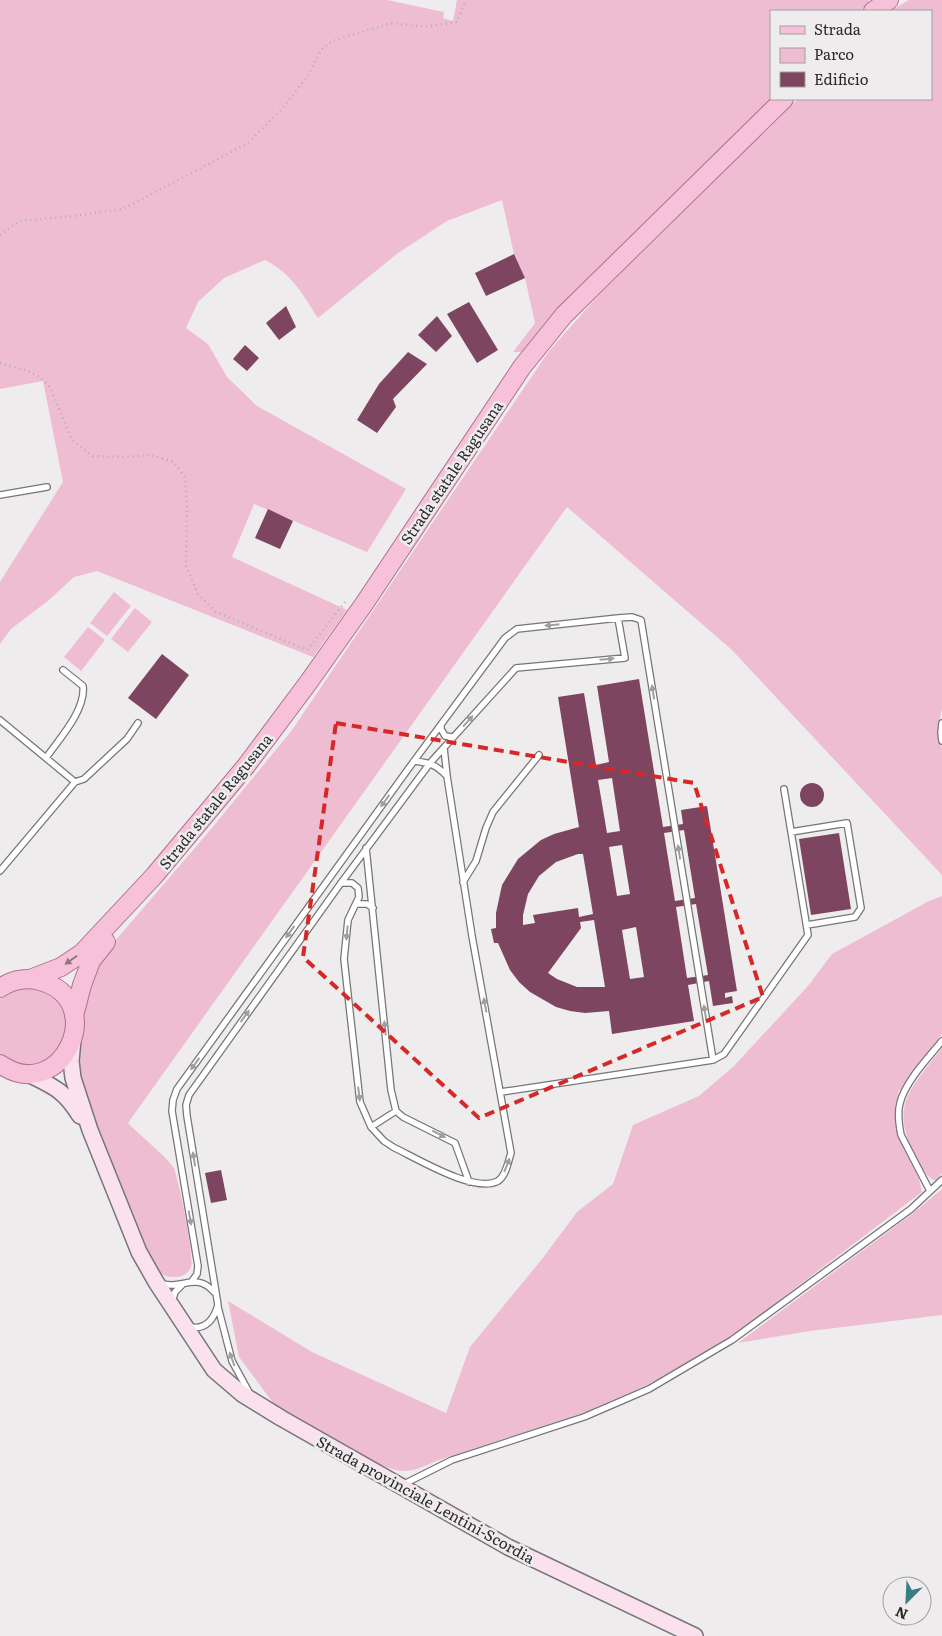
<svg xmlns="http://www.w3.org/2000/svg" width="942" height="1636" font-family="Literata,serif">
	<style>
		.green { fill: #eebdd2 }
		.building { fill: #7d4560; fill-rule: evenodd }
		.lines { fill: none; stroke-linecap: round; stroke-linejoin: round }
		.lane-casing { stroke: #787576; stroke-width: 8 }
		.secondary-casing { stroke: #787576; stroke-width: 18 }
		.primary-casing { stroke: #ad728d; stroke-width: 20 }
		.path { stroke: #b1afb0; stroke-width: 2.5; stroke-dasharray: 1 4; stroke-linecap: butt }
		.lane { stroke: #fff; stroke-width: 5.5 }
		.secondary { stroke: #fbe0ed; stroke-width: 15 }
		.primary { stroke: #f7c1da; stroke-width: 18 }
		.oneway { fill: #a09fa0 }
		.oneway2 { fill: #927682 }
		.marked { fill: none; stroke: #d62828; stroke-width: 4; stroke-dasharray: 10 6; stroke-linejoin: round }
		.labels { text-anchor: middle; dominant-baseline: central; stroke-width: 5; stroke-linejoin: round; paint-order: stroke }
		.street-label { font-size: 15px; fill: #2c2a2b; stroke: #efeced }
	</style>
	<rect width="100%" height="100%" fill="#efeced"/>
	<!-- green -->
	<path class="green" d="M 0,0 L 387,0 L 444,12 L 443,18 L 453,21 L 457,0 L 869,0 L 867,5 L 861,11 L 771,11 L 771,99 L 555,312 L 522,352 L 513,352 L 535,323 L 525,278 L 514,254 L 502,200 L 447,221 L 398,253 L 318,318 C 301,292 293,275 265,260 L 224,278 L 198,302 L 186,328 L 208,344 L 227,377 L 257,406 L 406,489 L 367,552 L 254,504 L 232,557 L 347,610 L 313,657 L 97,571 L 74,577 L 49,600 L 11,629 L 0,644 L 0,582 L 63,482 L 43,381 L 0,389 Z
		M 909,0 L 942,0 L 942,708 C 939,723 936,734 942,748 L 942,875 L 732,650 L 567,507 L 128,1123 C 137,1133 171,1160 174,1169 C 179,1180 195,1259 191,1267 C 189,1273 182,1277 176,1277 C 162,1278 157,1271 150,1260 L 77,1078 L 81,1010 L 102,956 L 212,828 L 292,730 L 549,351 L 597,297 L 798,99 L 931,99 L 931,11 L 890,11 Z
		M 114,592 L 131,606 L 107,636 L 90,623 Z
		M 135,608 L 152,622 L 128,652 L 111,639 Z
		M 88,627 L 105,640 L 81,671 L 64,657 Z
		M 942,896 L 942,1034 L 899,1091 L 895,1106 L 896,1127 L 903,1147 L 919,1179 L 922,1192 L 732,1336 L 700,1356 L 647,1385 L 583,1413 L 436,1461 C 412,1472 404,1475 379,1464 L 274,1404 L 239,1357 L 228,1301 L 312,1352 L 446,1413 L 470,1347 L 542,1259 L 577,1212 L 613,1184 L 633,1125 L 699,1096 L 734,1066 L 808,986 L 832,954 L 929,901 Z
		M 33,987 L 49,993 L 59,1002 L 67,1017 L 67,1034 L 50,1059 L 37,1064 L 18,1064 L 8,1059 L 0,1053 L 0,999 C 10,990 20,988 33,987 Z
		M 942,1048 L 942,1173 L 936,1181 C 925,1177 922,1167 917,1158 C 887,1107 912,1087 942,1048 Z
		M 942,1189 L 942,1315 L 810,1331 L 738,1343 L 912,1214 Z"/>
	<!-- building -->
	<path class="building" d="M 514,254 L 525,278 L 486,296 L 475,273 Z
		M 469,302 L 498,350 L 477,363 L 447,314 Z
		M 286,306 L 296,327 L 279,340 L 266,323 Z
		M 437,316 L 452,336 L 436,352 L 418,335 Z
		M 245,345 L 259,358 L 247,371 L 233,359 Z
		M 408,352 L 427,364 L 393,399 L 396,407 L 377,433 L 357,420 L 379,384 Z
		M 268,509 L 293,521 L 280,549 L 255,538 Z
		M 162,654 L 189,675 L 156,719 L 128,698 Z
		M 639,679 L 663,827 L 683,824 L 681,810 L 707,806 L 737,991 L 725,993 L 725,998 L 732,996 L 733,1003 L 713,1006 L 709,981 L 688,985 L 694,1021 L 612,1034 L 609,1011 L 585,1013 L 570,1011 L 556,1007 L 530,992 L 519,982 L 510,970 L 498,943 L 494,943 L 491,929 L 496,928 L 496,913 L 502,885 L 518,859 L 541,840 L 554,834 L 579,827 L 558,697 L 584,693 L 596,765 L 609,762 L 597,686 ZM 612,778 L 620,831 L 607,833 L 598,780 ZM 684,830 L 695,898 L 675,901 L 664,833 ZM 622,845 L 630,894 L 617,896 L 609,847 ZM 578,854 L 583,854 L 593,914 L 579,917 L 578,908 L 533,915 L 535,923 L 523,925 L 523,915 L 528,894 L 539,876 L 556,862 ZM 696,904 L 708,975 L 687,978 L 676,907 ZM 594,920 L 605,987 L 577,987 L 557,979 L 548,973 L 581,928 L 580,922 ZM 636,927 L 644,977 L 630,979 L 622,930 Z
		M800 795a12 12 0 1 1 24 0a12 12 0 1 1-24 0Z
		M 839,833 L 851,909 L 811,915 L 799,839 Z
		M 221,1170 L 227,1200 L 211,1203 L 205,1173 Z"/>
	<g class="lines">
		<defs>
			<path id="lane" d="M 0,495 L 47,487
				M 0,720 L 75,782 L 0,871
				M 942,723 L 941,733 L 942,741
				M 441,725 L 441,729 L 445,736 L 453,737
				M 444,748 L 447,776
				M 46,758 C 59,739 86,710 83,686 L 63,670
				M 75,782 L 84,779 L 127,739 L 138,723
				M 791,832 L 847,823 L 861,908 L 855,917 L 807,925
				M 366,848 L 391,1090 L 396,1111 L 403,1117 L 455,1143 L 469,1182
				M 463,882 L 476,861 L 486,828 L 493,812 L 539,755
				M 341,883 L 352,883 L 358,888 L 359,897 L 348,920 L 344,959 L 360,1102 L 371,1127 L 384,1141 L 393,1147 C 416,1158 475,1194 498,1181 C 506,1176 508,1162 511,1153 L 472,936 L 447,776 C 435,764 430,763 414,761
				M 356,904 L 367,904 L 373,908
				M 501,1092 L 713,1060 L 724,1054 L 808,935 L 784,789
				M 371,1127 L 396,1111
				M 930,1191 L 901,1135 C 899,1125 897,1114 900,1103 C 905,1082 928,1058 942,1041
				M 192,1281 L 197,1274 L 198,1266 L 172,1111 L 173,1100 L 177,1089 L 414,761 L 505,638 L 517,629 L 618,618 L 632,617 L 641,620 L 713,1060
				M 160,1283 C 181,1291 196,1271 214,1292
				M 172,1302 L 175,1292 L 182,1285
				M 218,1307 L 232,1361 L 250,1394
				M 190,1327 C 206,1330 214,1319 218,1305 L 187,1116 L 186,1105 L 189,1095 L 341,883 L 430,763 L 516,668 L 625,658 L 618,618
				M 402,1485 L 452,1460 L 584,1417 L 649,1389 L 732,1340 L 911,1209 L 942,1180"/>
			<path id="secondary" d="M 73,1040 L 71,1061 L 73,1078 L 90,1130 L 139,1252 L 156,1282 L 214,1370 L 242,1394 L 281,1418 L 508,1547 L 695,1636
				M 26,1073 C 54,1087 63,1089 80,1116"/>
			<path id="primary" d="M 873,11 L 889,0
				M 30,979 L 61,967 L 82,953 L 154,876 L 246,766 L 308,683 L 364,604 L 522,367 L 564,315 L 784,99
				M 0,988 C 12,980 26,977 40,981 C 111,1000 61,1107 0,1064
				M 74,1016 L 82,985 L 91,961 L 106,942"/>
		</defs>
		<!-- lane casing -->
		<use href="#lane" class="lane-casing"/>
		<!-- secondary casing -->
		<use href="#secondary" class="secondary-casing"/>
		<!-- primary casing -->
		<use href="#primary" class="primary-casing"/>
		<!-- path -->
		<path class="path" d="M 0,235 L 19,221 L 74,216 L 123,209 L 248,143 L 280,111 L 309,74 L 321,50 L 332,41 L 391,23 L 425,27 L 457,22 L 466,0
			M 0,363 L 28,371 L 41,378 L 50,387 L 72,440 L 93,456 L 126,457 L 150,455 L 174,462 L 185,477 L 187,509 L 186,566 L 198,594 L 216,612 L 307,650 L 346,601"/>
		<!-- lane -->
		<use href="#lane" class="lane"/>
		<!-- secondary -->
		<use href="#secondary" class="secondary"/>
		<!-- primary -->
		<use href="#primary" class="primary"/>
	</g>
	<!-- one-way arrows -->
	<defs><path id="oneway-solid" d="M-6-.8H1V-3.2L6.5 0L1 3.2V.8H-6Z" transform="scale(1.25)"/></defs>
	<g class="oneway">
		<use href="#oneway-solid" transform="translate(552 625) rotate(174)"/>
		<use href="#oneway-solid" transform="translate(607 659) rotate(-5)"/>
		<use href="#oneway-solid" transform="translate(653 692) rotate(-99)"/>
		<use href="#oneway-solid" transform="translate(468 721) rotate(-48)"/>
		<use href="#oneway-solid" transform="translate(385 801) rotate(126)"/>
		<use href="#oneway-solid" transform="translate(679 852) rotate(-99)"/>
		<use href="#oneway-solid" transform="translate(290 932) rotate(126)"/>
		<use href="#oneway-solid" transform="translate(347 933) rotate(95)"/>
		<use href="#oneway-solid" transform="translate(485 1005) rotate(-101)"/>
		<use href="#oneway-solid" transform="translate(705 1012) rotate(-99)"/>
		<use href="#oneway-solid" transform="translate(245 1016) rotate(-54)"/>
		<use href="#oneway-solid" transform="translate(385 1028) rotate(-96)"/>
		<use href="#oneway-solid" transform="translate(195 1064) rotate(126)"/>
		<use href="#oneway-solid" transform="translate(359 1094) rotate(83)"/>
		<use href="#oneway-solid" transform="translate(439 1134) rotate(27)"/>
		<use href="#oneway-solid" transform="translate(194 1159) rotate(-99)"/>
		<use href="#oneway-solid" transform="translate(507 1165) rotate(-68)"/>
		<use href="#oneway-solid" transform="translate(190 1218) rotate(80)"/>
		<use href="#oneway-solid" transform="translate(232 1359) rotate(-110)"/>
	</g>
	<use class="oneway2" href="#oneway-solid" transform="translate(71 960) rotate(145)"/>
	<!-- marked area -->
	<path class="marked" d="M 336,723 L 694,783 L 763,997 L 479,1118 L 303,957 Z"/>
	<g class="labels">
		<!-- street labels -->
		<g class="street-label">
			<text transform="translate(451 472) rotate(-56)">Strada statale Ragusana</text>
			<text transform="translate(215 801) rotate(-51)">Strada statale Ragusana</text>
			<text transform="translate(426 1499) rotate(29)">Strada provinciale Lentini-Scordia</text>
		</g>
	</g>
	<!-- legend -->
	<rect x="770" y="10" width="162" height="90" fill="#efeced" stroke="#a19e9f"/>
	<rect x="780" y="26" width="25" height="8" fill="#f7c1da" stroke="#a19e9f"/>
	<text x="814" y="35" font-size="15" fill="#2c2a2b">Strada</text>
	<rect x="780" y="48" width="25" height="15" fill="#eebdd2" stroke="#a19e9f"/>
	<text x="814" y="60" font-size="15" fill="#2c2a2b">Parco</text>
	<rect x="780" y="72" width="25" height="15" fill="#7d4560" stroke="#a19e9f"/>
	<text x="814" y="85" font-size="15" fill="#2c2a2b">Edificio</text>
	<!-- north arrow -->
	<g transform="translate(907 1601) rotate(204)"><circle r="24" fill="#efeced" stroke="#a19e9f"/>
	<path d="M0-4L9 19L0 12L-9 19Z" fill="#377f84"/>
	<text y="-8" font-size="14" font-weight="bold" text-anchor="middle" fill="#2c2a2b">N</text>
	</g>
</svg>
